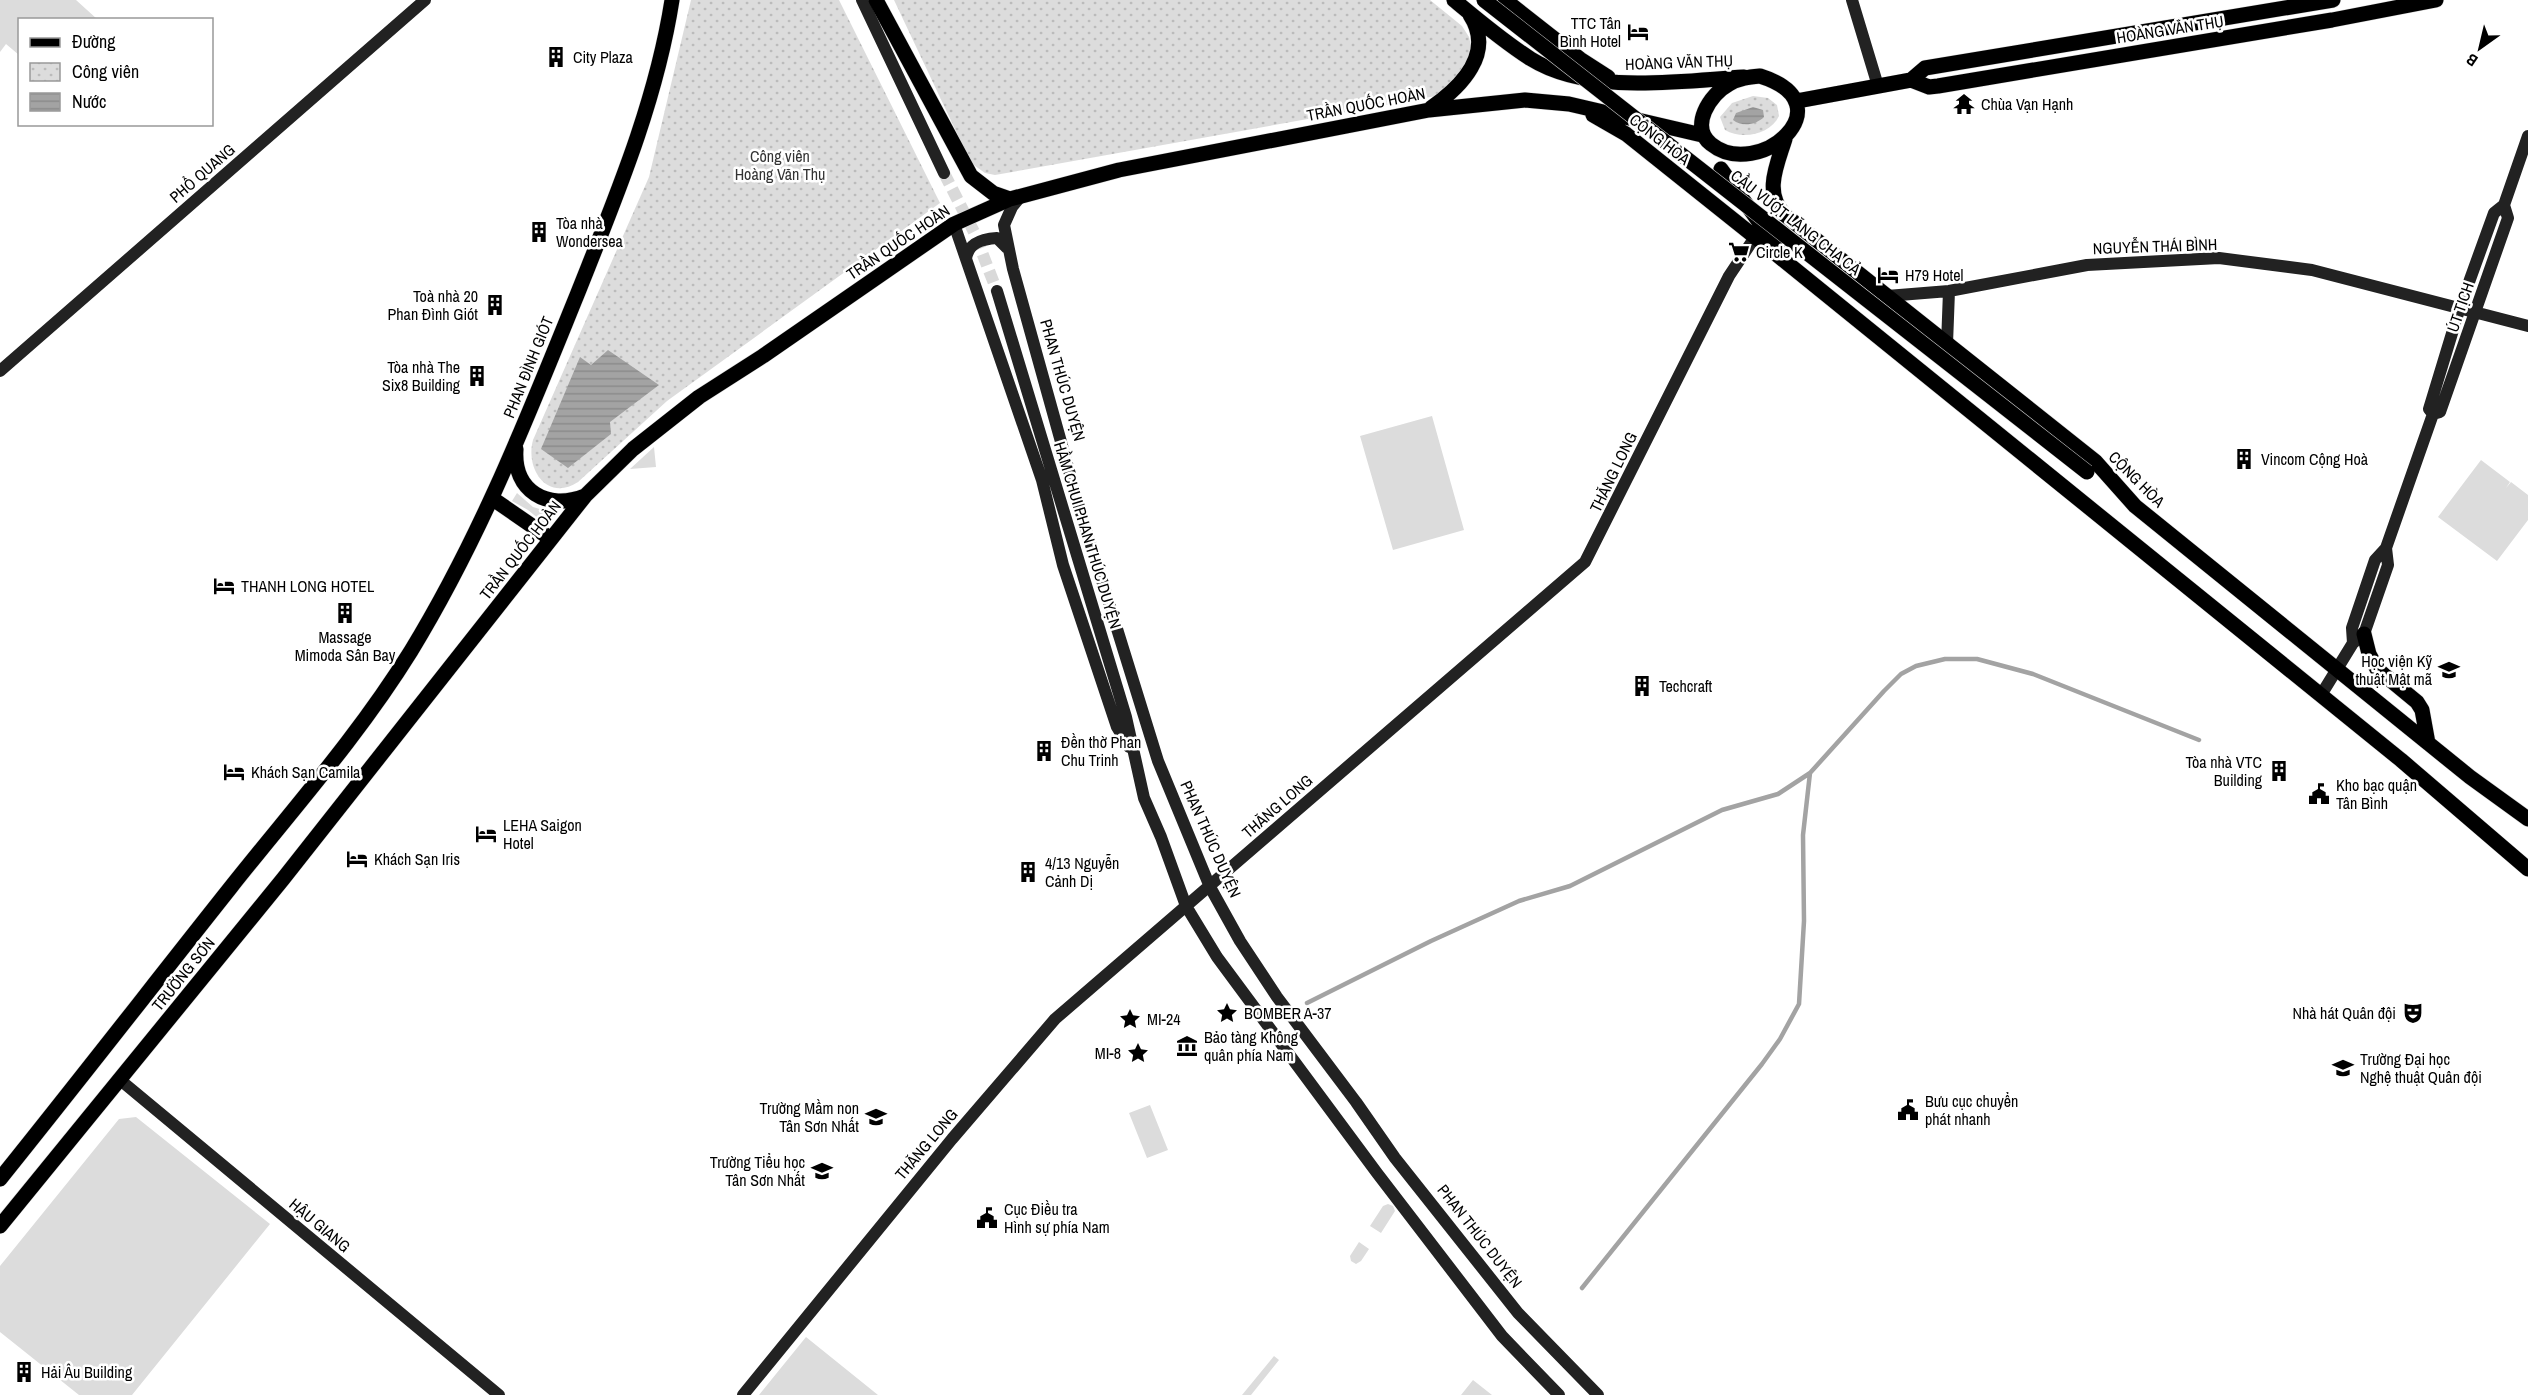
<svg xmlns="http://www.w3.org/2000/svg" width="2528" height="1395" font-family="'Archivo Narrow',sans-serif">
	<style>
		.green { fill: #dcdcdc }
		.park { fill: url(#park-dots) }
		.water { fill: url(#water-rules) }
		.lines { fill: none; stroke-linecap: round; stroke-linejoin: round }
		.stream { stroke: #a3a3a3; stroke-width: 4.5 }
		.secondary-tunnel { stroke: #d9d9d9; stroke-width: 12; stroke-dasharray: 12 6; stroke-linecap: butt }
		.primary-casing { stroke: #dbdbdb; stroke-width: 16 }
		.secondary { stroke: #222; stroke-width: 12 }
		.primary { stroke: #000; stroke-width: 15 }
		.primary-bridge-casing { stroke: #dbdbdb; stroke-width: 16; stroke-linecap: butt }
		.primary-bridge { stroke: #000; stroke-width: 15 }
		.labels { text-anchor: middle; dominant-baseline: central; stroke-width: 5; stroke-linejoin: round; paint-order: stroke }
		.poi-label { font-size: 16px; fill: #000; stroke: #fff; text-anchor: start }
		.street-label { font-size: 16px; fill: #000; stroke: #fff }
		.park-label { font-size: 16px; fill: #333; stroke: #fff }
	</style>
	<defs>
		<pattern id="park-dots" width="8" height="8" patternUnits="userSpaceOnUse" patternTransform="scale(1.5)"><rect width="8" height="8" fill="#dcdcdc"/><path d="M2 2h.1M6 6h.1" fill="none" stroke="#bbb" stroke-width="1.8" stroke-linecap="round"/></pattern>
		<pattern id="water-rules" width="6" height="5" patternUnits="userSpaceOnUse" patternTransform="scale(1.5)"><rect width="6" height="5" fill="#a3a3a3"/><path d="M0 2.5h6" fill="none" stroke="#8b8b8b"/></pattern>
	</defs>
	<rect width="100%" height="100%" fill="#fff"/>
	<!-- green -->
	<path class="green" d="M 0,0 L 76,0 L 97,19 L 20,20 L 19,55 L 6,44 L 0,52 Z
		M 1432,416 L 1464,530 L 1393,550 L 1360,436 Z
		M 654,447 L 656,467 L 630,469 Z
		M 2481,460 L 2510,482 L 2506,488 L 2511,482 L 2528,495 L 2528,520 L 2497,561 L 2438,517 Z
		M 517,493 L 533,507 L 553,513 L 545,524 L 528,510 L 512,501 Z
		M 1150,1105 L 1168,1150 L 1147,1158 L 1129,1113 Z
		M 136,1117 L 270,1224 L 132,1395 L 79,1395 L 0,1332 L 0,1266 L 119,1119 Z
		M 1388,1204 L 1393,1206 L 1395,1211 L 1381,1233 L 1370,1226 L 1383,1206 Z
		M 1359,1242 L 1369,1249 L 1361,1261 L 1356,1264 L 1351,1261 L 1350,1256 Z
		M 806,1337 L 878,1395 L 759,1395 Z
		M 1274,1356 L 1279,1360 L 1251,1395 L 1242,1395 Z
		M 1473,1380 L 1492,1395 L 1461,1395 Z"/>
	<!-- park -->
	<path class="park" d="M 691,0 L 839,0 L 940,203 L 667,401 L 578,482 C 548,502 525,470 533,440 L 649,177 Z
		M 894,0 L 1430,0 L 1462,26 L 1469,37 L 1472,50 L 1461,77 L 1436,96 L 995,175 L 985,173 L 971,163 Z
		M 1753,96 L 1768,98 L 1777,105 L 1779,116 C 1770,135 1742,140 1725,130 L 1720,117 L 1732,103 Z"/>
	<!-- water -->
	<path class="water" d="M 1753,107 L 1763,110 L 1764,117 C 1756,125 1742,127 1733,120 L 1736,113 Z
		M 608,350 L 659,385 L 610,422 L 611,434 L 568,468 L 541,449 L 580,357 L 591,365 Z"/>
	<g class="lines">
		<!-- stream -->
		<path class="stream" d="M 1307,1003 L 1431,941 L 1519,901 L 1570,886 L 1722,810 L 1778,794 L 1810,773 L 1884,691 L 1901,674 L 1916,666 L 1945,659 L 1977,659 L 2033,674 L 2199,740
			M 1582,1288 L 1762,1064 L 1780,1039 L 1799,1004 L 1804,921 L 1803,835 L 1810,773"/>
		<!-- secondary-tunnel -->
		<path class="secondary-tunnel" d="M 944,173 L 974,232 L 997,291"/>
		<defs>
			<path id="primary" d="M 876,0 L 971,176 L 993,193 L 1010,199
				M 1454,0 C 1478,20 1504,42 1531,59 C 1589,95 1679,81 1744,77
				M 1505,0 L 1580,59 L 1608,77
				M 1760,76 C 1849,104 1758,182 1711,144 C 1689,127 1710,94 1729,84 C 1739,78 1749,77 1760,76 Z
				M 1911,80 L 1929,87 L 1938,86 L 2332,20 L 2436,0
				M 1797,101 L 1911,80 L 1925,68 L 2333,0
				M 1431,108 C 1461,87 1495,53 1470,15
				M 1593,115 L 1626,134 L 1755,237 L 2401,760 L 2528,869
				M 1785,139 C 1777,165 1763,193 1785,215 L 2095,461 L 2135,506 L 2470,777 L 2528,819
				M 1721,169 L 1777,247
				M 516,449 C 513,491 547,511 585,496
				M 493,499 L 551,539
				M 2364,634 L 2369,654 L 2377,669 L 2417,702 L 2422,710 L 2428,743
				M 0,1179 C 78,1082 154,984 231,887 C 293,809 359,735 411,651 C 481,536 527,418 577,295 C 615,199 656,103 672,0
				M 0,1226 L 283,879 L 585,496 L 633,449 L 699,397 L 763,356 L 954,224 L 1010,199 L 1119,170 L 1429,110 L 1525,100 L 1569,104 L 1702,135"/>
		</defs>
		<!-- primary casing -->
		<use href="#primary" class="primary-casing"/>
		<!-- secondary -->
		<path class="secondary" d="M 862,0 L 944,173
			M 1852,0 L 1878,86
			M 1021,196 L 1012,207 L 1004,225 L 1013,269 L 1078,503 L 1158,761 L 1210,887 L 1240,941 L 1277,997 L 1356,1102 L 1395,1158 L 1518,1313 L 1598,1395
			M 954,224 L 1042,480 L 1063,565 L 1117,727 L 1129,747
			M 966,259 C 968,243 982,239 997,238 L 1007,248
			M 997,291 L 1126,717 L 1144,798 L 1161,837 L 1186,906 L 1217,957 L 1377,1173 L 1502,1336 L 1559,1395
			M 1887,296 L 1949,291 L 2087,265 L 2219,258 L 2312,270 L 2528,326
			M 1947,344 L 1949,291
			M 0,371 L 425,0
			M 2433,414 L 2429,409 L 2460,307 L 2494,213 L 2504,205 L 2528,136
			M 2353,643 L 2352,628 L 2375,560 L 2386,548 L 2433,414 L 2440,412 L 2508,218 L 2504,205
			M 2321,695 L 2353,643 L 2364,634 L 2388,565 L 2386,548
			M 119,1079 L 499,1395
			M 743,1395 L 952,1139 L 1055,1019 L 1585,562 L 1729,276 L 1755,237"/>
		<!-- primary -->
		<use href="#primary" class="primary"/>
		<defs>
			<path id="primary-bridge" d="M 1484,0 L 2087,472"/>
		</defs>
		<!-- primary-bridge casing -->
		<use href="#primary-bridge" class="primary-bridge-casing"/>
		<!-- primary-bridge -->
		<use href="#primary-bridge" class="primary-bridge"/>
	</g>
	<!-- icons -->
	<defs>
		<symbol id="hotel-bare" viewBox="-9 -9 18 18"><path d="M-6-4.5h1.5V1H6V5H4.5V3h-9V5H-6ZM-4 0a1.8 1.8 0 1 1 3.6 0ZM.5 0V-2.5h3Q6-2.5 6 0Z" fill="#000" stroke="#fff" stroke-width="2.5" paint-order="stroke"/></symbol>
		<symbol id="building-bare" viewBox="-9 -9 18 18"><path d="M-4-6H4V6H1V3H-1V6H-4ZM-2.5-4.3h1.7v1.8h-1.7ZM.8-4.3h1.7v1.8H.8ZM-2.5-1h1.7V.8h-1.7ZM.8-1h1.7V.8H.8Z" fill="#000" stroke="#fff" stroke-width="2.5" paint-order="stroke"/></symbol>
		<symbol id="temple-bare" viewBox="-9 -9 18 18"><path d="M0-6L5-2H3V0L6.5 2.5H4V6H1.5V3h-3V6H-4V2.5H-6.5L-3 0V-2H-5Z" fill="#000" stroke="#fff" stroke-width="2.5" paint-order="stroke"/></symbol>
		<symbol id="supermarket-bare" viewBox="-9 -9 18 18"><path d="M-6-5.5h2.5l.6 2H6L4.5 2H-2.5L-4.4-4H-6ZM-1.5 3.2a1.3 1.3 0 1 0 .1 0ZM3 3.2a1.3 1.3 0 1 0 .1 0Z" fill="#000" stroke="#fff" stroke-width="2.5" paint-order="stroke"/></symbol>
		<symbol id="school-bare" viewBox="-9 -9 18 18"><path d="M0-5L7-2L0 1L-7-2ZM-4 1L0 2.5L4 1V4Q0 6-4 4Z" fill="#000" stroke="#fff" stroke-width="2.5" paint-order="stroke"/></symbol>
		<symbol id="civic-bare" viewBox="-9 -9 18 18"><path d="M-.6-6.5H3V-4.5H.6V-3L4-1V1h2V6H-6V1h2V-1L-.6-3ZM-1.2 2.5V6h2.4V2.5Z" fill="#000" stroke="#fff" stroke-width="2.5" paint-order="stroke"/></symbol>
		<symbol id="sight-bare" viewBox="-9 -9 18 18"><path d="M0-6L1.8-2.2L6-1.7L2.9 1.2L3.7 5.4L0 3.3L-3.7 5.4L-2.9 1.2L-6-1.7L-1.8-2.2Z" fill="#000" stroke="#fff" stroke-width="2.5" paint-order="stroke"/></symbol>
		<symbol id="theatre-bare" viewBox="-9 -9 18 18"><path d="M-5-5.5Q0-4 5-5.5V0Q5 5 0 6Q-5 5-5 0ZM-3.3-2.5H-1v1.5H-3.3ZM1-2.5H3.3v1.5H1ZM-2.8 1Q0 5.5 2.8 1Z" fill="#000" stroke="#fff" stroke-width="2.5" paint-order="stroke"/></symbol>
		<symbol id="museum-bare" viewBox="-9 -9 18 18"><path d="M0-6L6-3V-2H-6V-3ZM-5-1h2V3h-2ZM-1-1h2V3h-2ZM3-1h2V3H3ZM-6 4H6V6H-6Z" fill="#000" stroke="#fff" stroke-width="2.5" paint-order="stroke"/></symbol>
		<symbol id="university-bare" viewBox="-9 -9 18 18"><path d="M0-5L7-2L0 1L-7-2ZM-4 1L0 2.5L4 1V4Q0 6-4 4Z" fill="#000" stroke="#fff" stroke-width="2.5" paint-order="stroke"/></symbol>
	</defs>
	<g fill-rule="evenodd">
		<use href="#hotel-bare" x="1623" y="17" width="30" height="30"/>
		<use href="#building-bare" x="541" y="42" width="30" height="30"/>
		<use href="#temple-bare" x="1949" y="89" width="30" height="30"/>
		<use href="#building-bare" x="524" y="217" width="30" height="30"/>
		<use href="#supermarket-bare" x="1724" y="237" width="30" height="30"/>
		<use href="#hotel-bare" x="1873" y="260" width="30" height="30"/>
		<use href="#building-bare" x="480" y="290" width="30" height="30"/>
		<use href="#building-bare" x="462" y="361" width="30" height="30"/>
		<use href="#building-bare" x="2229" y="444" width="30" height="30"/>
		<use href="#hotel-bare" x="209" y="571" width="30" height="30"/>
		<use href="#building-bare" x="330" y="598" width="30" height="30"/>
		<use href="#school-bare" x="2434" y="655" width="30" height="30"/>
		<use href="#building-bare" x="1627" y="671" width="30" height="30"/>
		<use href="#building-bare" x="1029" y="736" width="30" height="30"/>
		<use href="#building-bare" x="2264" y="756" width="30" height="30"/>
		<use href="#hotel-bare" x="219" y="757" width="30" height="30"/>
		<use href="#civic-bare" x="2304" y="779" width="30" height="30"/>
		<use href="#hotel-bare" x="471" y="819" width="30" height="30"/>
		<use href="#hotel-bare" x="342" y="844" width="30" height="30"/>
		<use href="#building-bare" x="1013" y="857" width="30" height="30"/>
		<use href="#sight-bare" x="1212" y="998" width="30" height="30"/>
		<use href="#theatre-bare" x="2398" y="998" width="30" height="30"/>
		<use href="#sight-bare" x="1115" y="1004" width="30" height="30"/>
		<use href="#museum-bare" x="1172" y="1031" width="30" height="30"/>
		<use href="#sight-bare" x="1123" y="1038" width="30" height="30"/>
		<use href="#university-bare" x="2328" y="1053" width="30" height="30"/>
		<use href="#civic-bare" x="1893" y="1095" width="30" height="30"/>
		<use href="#school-bare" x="861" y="1102" width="30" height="30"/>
		<use href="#school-bare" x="807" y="1156" width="30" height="30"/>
		<use href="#civic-bare" x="972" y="1203" width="30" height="30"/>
		<use href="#building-bare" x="9" y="1357" width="30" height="30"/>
	</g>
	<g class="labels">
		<!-- poi labels -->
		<g class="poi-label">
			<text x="1621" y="23" text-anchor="end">TTC Tân<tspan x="1621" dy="18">Bình Hotel</tspan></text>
			<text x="573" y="57">City Plaza</text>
			<text x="1981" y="104">Chùa Vạn Hạnh</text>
			<text x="556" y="223">Tòa nhà<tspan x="556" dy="18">Wondersea</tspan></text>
			<text x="1756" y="252">Circle K</text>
			<text x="1905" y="275">H79 Hotel</text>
			<text x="478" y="296" text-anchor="end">Toà nhà 20<tspan x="478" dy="18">Phan Đình Giót</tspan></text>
			<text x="460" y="367" text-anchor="end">Tòa nhà The<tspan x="460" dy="18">Six8 Building</tspan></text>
			<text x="2261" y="459">Vincom Cộng Hoà</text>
			<text x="241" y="586">THANH LONG HOTEL</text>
			<text x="345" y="637" text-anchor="middle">Massage<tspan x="345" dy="18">Mimoda Sân Bay</tspan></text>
			<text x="2432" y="661" text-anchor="end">Học viện Kỹ<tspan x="2432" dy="18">thuật Mật mã</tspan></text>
			<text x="1659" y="686">Techcraft</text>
			<text x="1061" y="742">Đền thờ Phan<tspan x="1061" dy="18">Chu Trinh</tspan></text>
			<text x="2262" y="762" text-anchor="end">Tòa nhà VTC<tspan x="2262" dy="18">Building</tspan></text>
			<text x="251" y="772">Khách Sạn Camila</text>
			<text x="2336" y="785">Kho bạc quận<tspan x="2336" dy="18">Tân Bình</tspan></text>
			<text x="503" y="825">LEHA Saigon<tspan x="503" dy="18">Hotel</tspan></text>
			<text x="374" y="859">Khách Sạn Iris</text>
			<text x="1045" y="863">4/13 Nguyễn<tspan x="1045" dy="18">Cảnh Dị</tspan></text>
			<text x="1244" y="1013">BOMBER A-37</text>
			<text x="2396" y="1013" text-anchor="end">Nhà hát Quân đội</text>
			<text x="1147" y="1019">MI-24</text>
			<text x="1204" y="1037">Bảo tàng Không<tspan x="1204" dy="18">quân phía Nam</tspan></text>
			<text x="1121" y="1053" text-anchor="end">MI-8</text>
			<text x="2360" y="1059">Trường Đại học<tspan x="2360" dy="18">Nghệ thuật Quân đội</tspan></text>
			<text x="1925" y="1101">Bưu cục chuyển<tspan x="1925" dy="18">phát nhanh</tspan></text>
			<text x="859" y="1108" text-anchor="end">Trường Mầm non<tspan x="859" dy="18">Tân Sơn Nhất</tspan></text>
			<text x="805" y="1162" text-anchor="end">Trường Tiểu học<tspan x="805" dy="18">Tân Sơn Nhất</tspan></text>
			<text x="1004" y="1209">Cục Điều tra<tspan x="1004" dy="18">Hình sự phía Nam</tspan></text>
			<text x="41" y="1372">Hải Âu Building</text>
		</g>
		<!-- street labels -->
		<g class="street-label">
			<text transform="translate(2170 29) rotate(-9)">HOÀNG VĂN THỤ</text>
			<text transform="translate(1679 62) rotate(-2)">HOÀNG VĂN THỤ</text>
			<text transform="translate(1366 104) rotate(-11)">TRẦN QUỐC HOÀN</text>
			<text transform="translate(1660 139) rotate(38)">CỘNG HÒA</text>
			<text transform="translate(202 173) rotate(-41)">PHỔ QUANG</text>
			<text transform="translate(1796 222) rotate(38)">CẦU VƯỢT LĂNG CHA CẢ</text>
			<text transform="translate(898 242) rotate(-34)">TRẦN QUỐC HOÀN</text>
			<text transform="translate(2155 246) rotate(-2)">NGUYỄN THÁI BÌNH</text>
			<text transform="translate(2460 307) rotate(-71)">ÚT TỊCH</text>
			<text transform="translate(528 367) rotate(-68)">PHAN ĐÌNH GIÓT</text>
			<text transform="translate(1063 380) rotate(74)">PHAN THÚC DUYỆN</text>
			<text transform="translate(1613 472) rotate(-64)">THĂNG LONG</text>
			<text transform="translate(2137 479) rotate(45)">CỘNG HÒA</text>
			<text transform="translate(1088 535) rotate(73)">HẦM CHUI PHAN THÚC DUYỆN</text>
			<text transform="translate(520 550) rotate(-52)">TRẦN QUỐC HOÀN</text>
			<text transform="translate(1277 806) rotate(-41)">THĂNG LONG</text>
			<text transform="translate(1211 839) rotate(66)">PHAN THÚC DUYỆN</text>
			<text transform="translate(183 974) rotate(-51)">TRƯỜNG SƠN</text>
			<text transform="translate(926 1144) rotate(-50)">THĂNG LONG</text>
			<text transform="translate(320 1225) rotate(40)">HẬU GIANG</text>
			<text transform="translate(1480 1236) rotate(52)">PHAN THÚC DUYỆN</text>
		</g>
		<!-- park labels -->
		<g class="park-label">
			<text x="780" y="156">Công viên<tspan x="780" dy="18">Hoàng Văn Thụ</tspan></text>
		</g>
	</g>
	<!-- legend -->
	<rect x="18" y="18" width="195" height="108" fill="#ffffff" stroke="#999999" stroke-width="1.5"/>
	<rect x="30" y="38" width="30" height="9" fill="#000000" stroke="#999999" stroke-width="1.5"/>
	<text x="72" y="48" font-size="18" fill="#000000">Đường</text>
	<rect x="30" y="63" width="30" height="18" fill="url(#park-dots)" stroke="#999999" stroke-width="1.5"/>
	<text x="72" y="78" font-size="18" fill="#000000">Công viên</text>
	<rect x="30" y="93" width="30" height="18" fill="url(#water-rules)" stroke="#999999" stroke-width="1.5"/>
	<text x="72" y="108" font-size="18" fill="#000000">Nước</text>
	<!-- north arrow -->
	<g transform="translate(2480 48) rotate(214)" stroke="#ffffff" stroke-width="4.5" paint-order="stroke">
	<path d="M0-4.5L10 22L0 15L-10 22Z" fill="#000000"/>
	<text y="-9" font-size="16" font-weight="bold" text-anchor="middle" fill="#000000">B</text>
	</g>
</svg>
